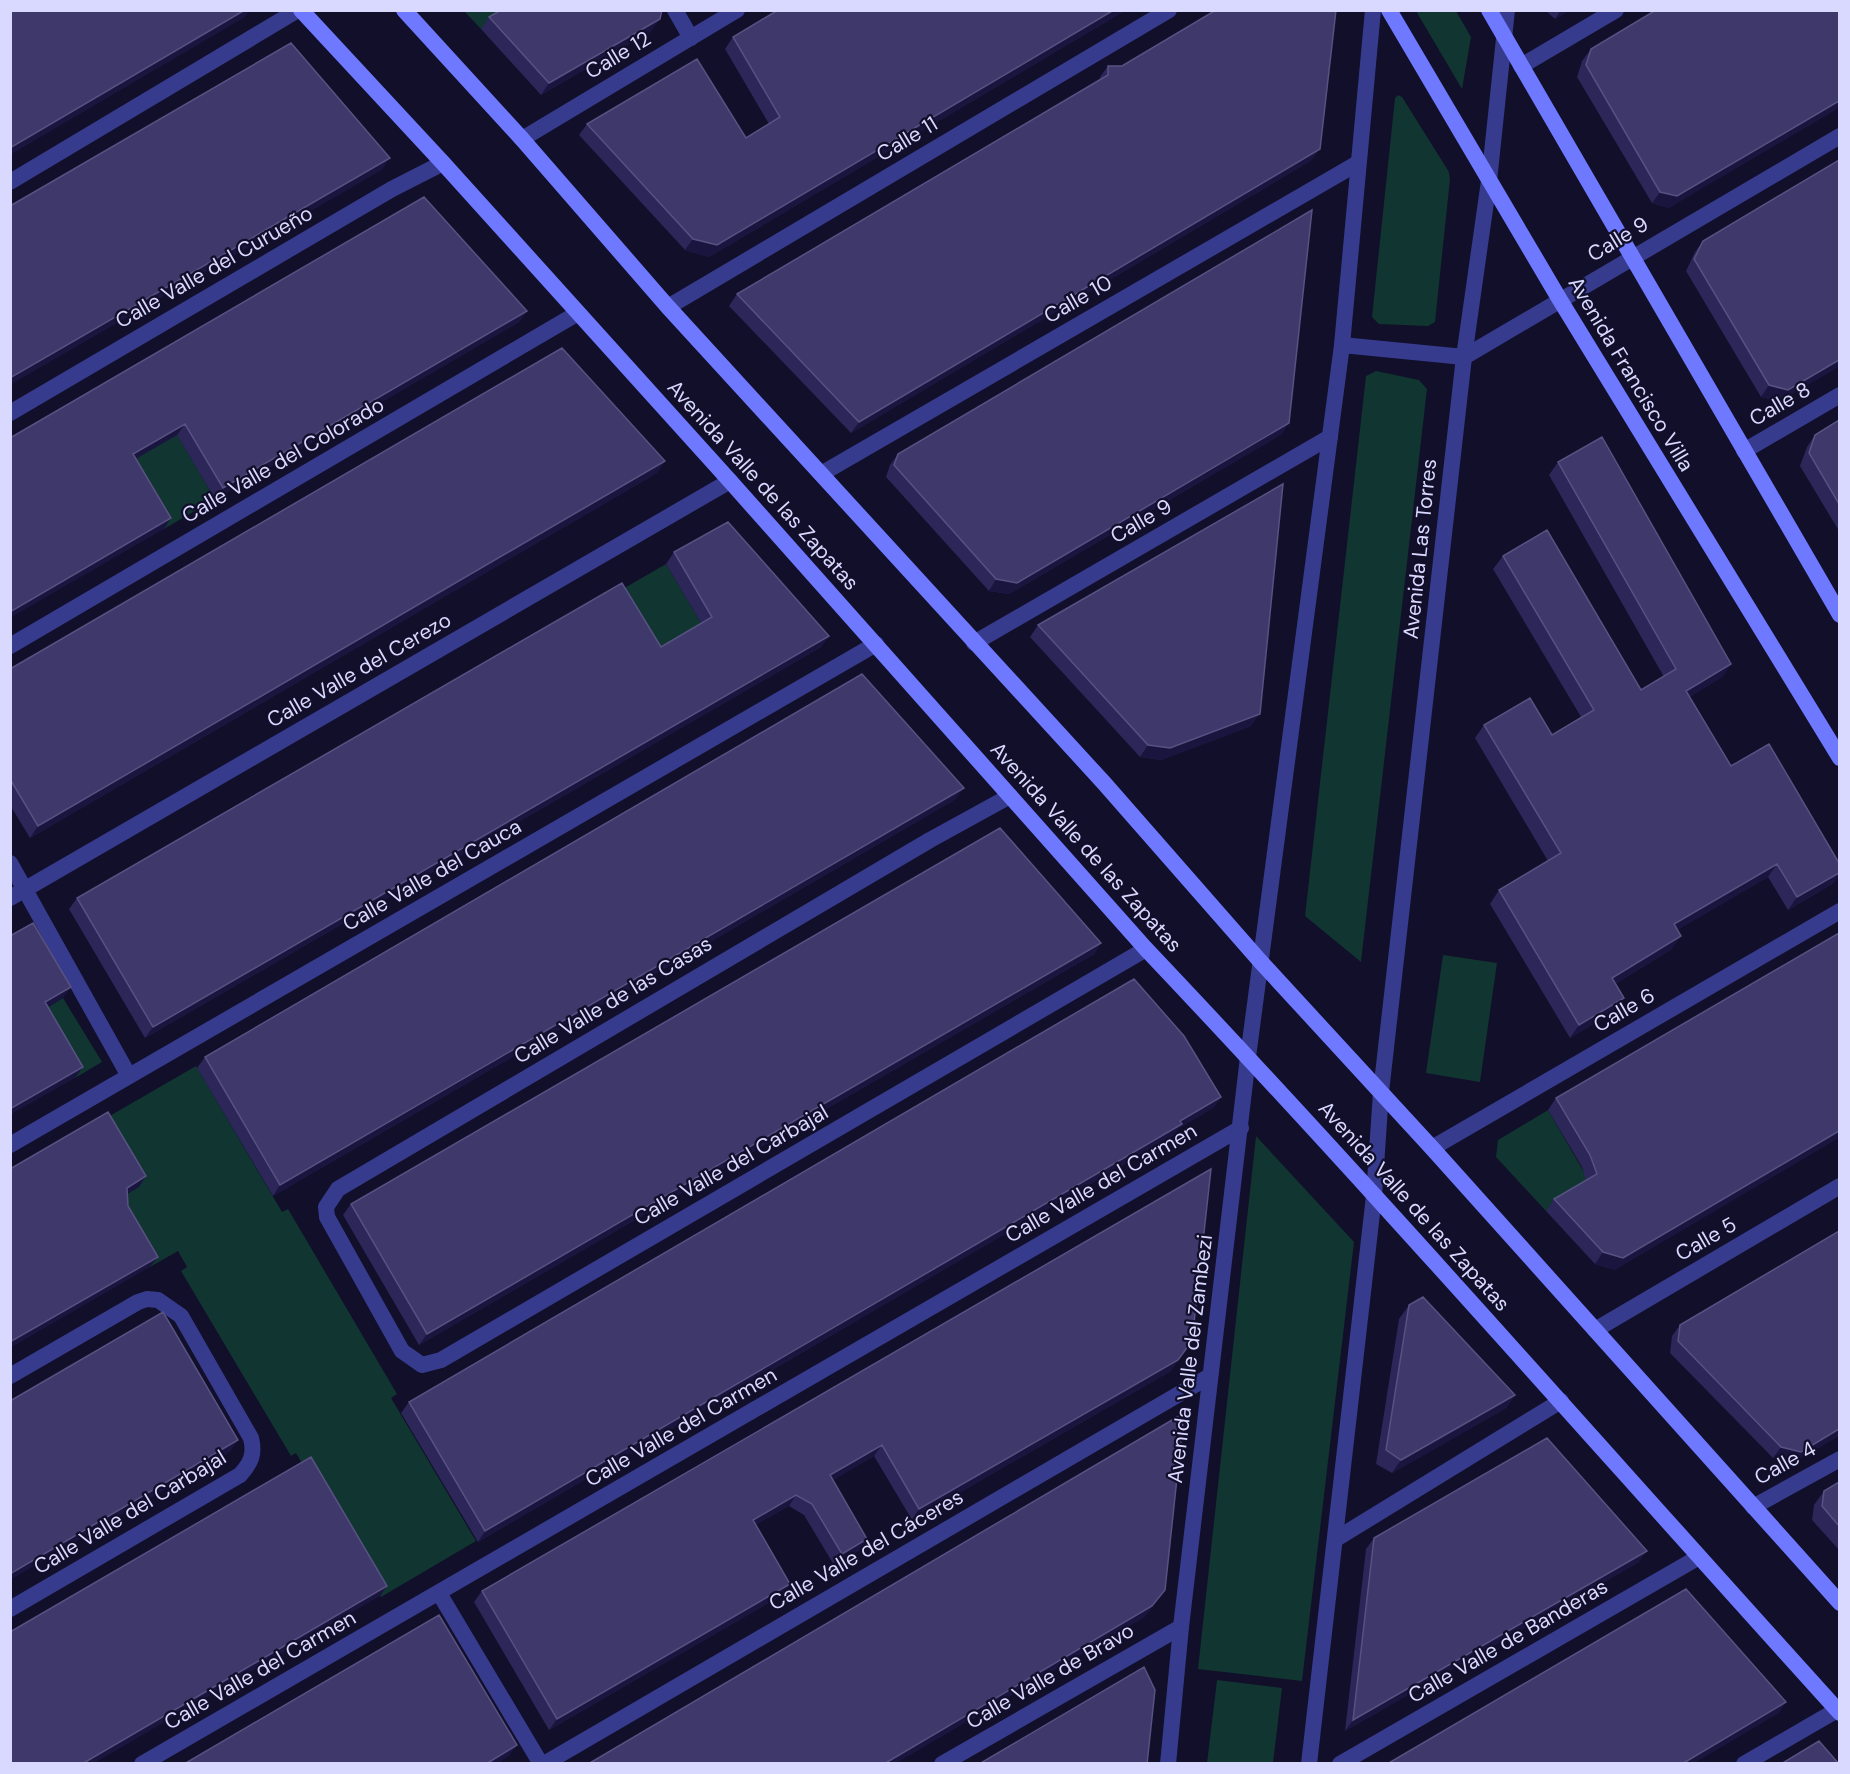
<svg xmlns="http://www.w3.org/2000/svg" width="1850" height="1774" font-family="'DM Sans',sans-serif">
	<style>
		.green { fill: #113530 }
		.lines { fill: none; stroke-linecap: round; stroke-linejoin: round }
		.minor { stroke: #373b8d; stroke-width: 16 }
		.tertiary { stroke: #373b8d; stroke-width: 16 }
		.secondary { stroke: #6f79ff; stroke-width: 16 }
		.wall { fill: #2c2659 }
		.shaded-wall { fill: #19153f }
		.building { fill: #3f396b; stroke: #575282; stroke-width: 1.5 }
		.labels { text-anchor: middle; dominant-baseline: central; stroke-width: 4.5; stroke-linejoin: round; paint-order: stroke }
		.street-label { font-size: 21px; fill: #d9d8ff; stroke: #110f2a }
	</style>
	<rect width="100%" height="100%" fill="#110f2a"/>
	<!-- green -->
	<path class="green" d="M 464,11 L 514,11 L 481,29 Z
		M 1416,11 L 1456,11 L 1471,37 L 1462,89 Z
		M 1398,95 L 1402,97 L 1449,172 L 1450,179 L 1435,322 L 1428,326 L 1379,324 L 1372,317 L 1395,98 Z
		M 139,370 L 215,499 L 164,529 L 125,465 Z
		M 1376,371 L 1419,380 L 1427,389 L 1361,962 L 1305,916 L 1366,376 Z
		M 666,564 L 704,628 L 653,658 L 614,594 Z
		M 1443,955 L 1497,963 L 1480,1082 L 1426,1073 Z
		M 63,998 L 102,1062 L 75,1078 L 38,1013 Z
		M 196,1066 L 282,1212 L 288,1209 L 397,1394 L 391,1398 L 476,1541 L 381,1597 L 296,1453 L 291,1456 L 181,1271 L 187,1267 L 178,1251 L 150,1267 L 113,1203 L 139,1186 L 101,1121 Z
		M 1548,1110 L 1591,1184 L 1546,1211 L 1496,1157 L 1498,1140 Z
		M 1256,1136 L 1354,1242 L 1302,1681 L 1198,1669 Z
		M 1217,1680 L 1282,1688 L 1273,1763 L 1207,1763 Z"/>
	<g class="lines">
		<!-- minor -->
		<path class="minor" d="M 675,10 L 691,38
			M 1521,66 L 1616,10
			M 522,139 L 737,10
			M 10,182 L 298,10
			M 668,307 L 1169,10
			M 1342,345 L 1464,357 L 1840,136
			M 10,413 L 392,189 L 443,163
			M 1744,451 L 1840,395
			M 821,474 L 1358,163
			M 974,643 L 1330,437
			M 10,646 L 578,313
			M 1010,796 L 930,840 L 338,1189 L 326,1207 L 327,1217 L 402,1351 L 422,1365 L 441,1360 L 1146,949
			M 10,863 L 129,1076
			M 10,1145 L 876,644
			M 1432,1148 L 1840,911
			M 10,1376 L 138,1302 L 147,1299 L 158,1300 L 181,1316 L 251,1438 C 255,1454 251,1463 240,1475 L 10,1609
			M 1753,1507 L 1840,1459
			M 1336,1539 L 1561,1401
			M 439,1593 L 541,1764
			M 142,1764 L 1241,1128
			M 544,1764 L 1210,1376
			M 942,1764 L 1181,1627
			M 1340,1764 L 1699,1557
			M 1744,1764 L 1837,1710"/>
		<!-- tertiary -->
		<path class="tertiary" d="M 10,898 L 730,481
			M 1595,1330 L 1840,1186
			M 1168,1764 L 1181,1627 L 1248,1057 L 1342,345 L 1373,10
			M 1309,1764 L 1374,1196 L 1381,1092 L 1464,357 L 1489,181 L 1507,10"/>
		<!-- secondary -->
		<path class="secondary" d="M 301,10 L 443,163 L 730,481 L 1146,949 C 1383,1199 1609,1458 1840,1713
			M 404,10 L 522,139 L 668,307 L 1104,783 L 1260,961 L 1432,1148 L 1840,1603
			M 1389,10 L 1560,300 L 1840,758
			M 1489,10 L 1840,615"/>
	</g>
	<!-- wall -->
	<path class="wall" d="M 778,10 L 1126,10 L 709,257 L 685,250 L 579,135 L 587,124 L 746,138 L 769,124 L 725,49 L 733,37 Z
		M 1545,10 L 1570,10 L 1555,19 Z
		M 489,17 L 651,31 L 541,95 L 481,29 Z
		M 1591,49 L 1669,208 L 1652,203 L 1577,77 L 1582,61 Z
		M 1108,66 L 1312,160 L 851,433 L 729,306 L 737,294 L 1100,79 L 1100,77 Z
		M 1703,241 L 1780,401 L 1761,397 L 1686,271 L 1695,252 Z
		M 527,311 L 519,322 L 215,499 L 177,435 L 136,458 L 164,529 L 10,438 Z
		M 1839,420 L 1839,531 L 1800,466 L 1807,447 L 1815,435 Z
		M 1282,434 L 1009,594 L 989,591 L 886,477 L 890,465 L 898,454 Z
		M 665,461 L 657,473 L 30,838 L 10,805 L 10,669 Z
		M 1558,462 L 1731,664 L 1722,677 L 1689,697 L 1731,766 L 1834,883 L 1788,910 L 1768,877 L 1677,930 L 1672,949 L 1615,984 L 1624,998 L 1615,1011 L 1570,1038 L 1490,904 L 1499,890 L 1548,861 L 1475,738 L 1484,725 L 1552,735 L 1581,717 L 1493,569 L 1503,556 L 1641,690 L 1664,677 L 1549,475 Z
		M 674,552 L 829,636 L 821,647 L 145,1038 L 69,909 L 77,898 L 661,647 L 701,623 L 666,564 Z
		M 1038,625 L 1251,726 L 1161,760 L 1140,757 L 1030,637 Z
		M 956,799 L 273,1196 L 197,1068 L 205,1057 Z
		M 1839,933 L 1615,1270 L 1595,1264 L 1546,1211 L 1554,1199 L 1586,1180 L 1582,1167 L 1548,1110 L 1556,1098 Z
		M 1101,943 L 1094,954 L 419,1345 L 343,1215 L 351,1204 Z
		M 1221,1097 L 1213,1108 L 1179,1128 L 1174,1135 L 478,1542 L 401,1413 L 409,1402 Z
		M 1211,1169 L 1171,1371 L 912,1520 L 874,1456 L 833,1480 L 867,1539 L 860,1550 L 834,1565 L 804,1515 L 789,1506 L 755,1525 L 790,1584 L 782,1595 L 549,1730 L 474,1602 L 482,1591 Z
		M 1839,1231 L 1793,1463 L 1773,1458 L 1670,1353 L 1672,1336 L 1680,1325 Z
		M 1409,1305 L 1515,1395 L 1506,1408 L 1392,1473 L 1376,1464 L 1399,1319 Z
		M 1839,1482 L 1839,1550 L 1812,1520 L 1814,1505 L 1824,1491 Z
		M 1374,1538 L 1639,1562 L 1345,1731 L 1366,1549 Z"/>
	<!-- shaded-wall -->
	<path class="shaded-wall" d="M 245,10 L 250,10 L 245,17 L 10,155 L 10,148 Z
		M 1114,10 L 1126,10 L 709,257 L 685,250 L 693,239 Z
		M 1561,10 L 1570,10 L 1555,19 Z
		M 660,19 L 651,31 L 541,95 L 549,83 Z
		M 1839,101 L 1839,108 L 1669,208 L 1652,203 L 1660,192 Z
		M 1320,149 L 1312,160 L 851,433 L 859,422 Z
		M 390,158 L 382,170 L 10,385 L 10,378 Z
		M 527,311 L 519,322 L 215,499 L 223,488 Z
		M 1839,360 L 1839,367 L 1780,401 L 1761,397 L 1769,385 Z
		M 1289,423 L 1282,434 L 1009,594 L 989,591 L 996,579 Z
		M 185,424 L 177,435 L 125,465 L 133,454 Z
		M 665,461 L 657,473 L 30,838 L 38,826 Z
		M 171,518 L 164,529 L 10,618 L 10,612 Z
		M 829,636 L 821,647 L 145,1038 L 153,1027 Z
		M 1731,664 L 1722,677 L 1677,704 L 1686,691 Z
		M 1260,714 L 1251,726 L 1161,760 L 1140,757 L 1148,745 Z
		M 964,788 L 956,799 L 273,1196 L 280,1185 Z
		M 1777,864 L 1768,877 L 1665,937 L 1674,924 Z
		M 1839,873 L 1839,876 L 1834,883 L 1788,910 L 1797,897 Z
		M 1681,936 L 1672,949 L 1603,991 L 1612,978 Z
		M 1101,943 L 1094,954 L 419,1345 L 427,1334 Z
		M 71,987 L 63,998 L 38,1013 L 45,1002 Z
		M 1624,998 L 1615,1011 L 1570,1038 L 1579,1025 Z
		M 83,1067 L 75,1078 L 10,1115 L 10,1109 Z
		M 1221,1097 L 1213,1108 L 1179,1128 L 1174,1135 L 478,1542 L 485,1531 Z
		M 1839,1131 L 1839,1138 L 1615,1270 L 1595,1264 L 1603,1252 Z
		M 146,1176 L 139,1187 L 119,1199 L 127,1188 Z
		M 158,1257 L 150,1267 L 10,1348 L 10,1342 Z
		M 1192,1341 L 1171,1371 L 912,1520 L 919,1509 Z
		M 1515,1395 L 1506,1408 L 1392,1473 L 1401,1460 Z
		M 1839,1429 L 1839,1436 L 1793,1463 L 1773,1458 L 1781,1447 Z
		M 238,1440 L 230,1452 L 10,1580 L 10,1574 Z
		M 882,1445 L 874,1456 L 823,1486 L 830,1475 Z
		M 796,1495 L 789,1506 L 745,1531 L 753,1520 Z
		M 867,1539 L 860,1550 L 834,1565 L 842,1554 Z
		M 1647,1551 L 1639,1562 L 1345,1731 L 1353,1720 Z
		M 790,1584 L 782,1595 L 549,1730 L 557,1719 Z
		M 387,1586 L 380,1596 L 93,1764 L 82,1764 Z
		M 1165,1590 L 1145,1617 L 895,1764 L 884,1764 Z
		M 1786,1702 L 1779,1713 L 1693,1764 L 1682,1764 Z
		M 517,1745 L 509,1756 L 497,1764 L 486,1764 Z"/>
	<!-- building -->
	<path class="building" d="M 10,10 L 245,10 L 10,148 Z
		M 501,10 L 662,10 L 660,19 L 549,83 L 489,17 Z
		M 778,10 L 1114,10 L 717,245 L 693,239 L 587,124 L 697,59 L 746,138 L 780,117 L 733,37 Z
		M 1216,10 L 1336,10 L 1320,149 L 859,422 L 737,294 L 1108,75 L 1108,66 L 1122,66 Z
		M 1656,10 L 1839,10 L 1839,101 L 1677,196 L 1660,192 L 1586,65 L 1591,49 Z
		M 291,43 L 390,158 L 10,378 L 10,206 Z
		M 1839,160 L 1839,360 L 1788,390 L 1769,385 L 1694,259 L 1703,241 Z
		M 424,197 L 527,311 L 223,488 L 185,424 L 133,454 L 171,518 L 10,612 L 10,438 Z
		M 1312,210 L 1289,423 L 1017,583 L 996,579 L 894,465 L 898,454 Z
		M 562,348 L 665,461 L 38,826 L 10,779 L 10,669 Z
		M 1839,420 L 1839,504 L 1809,453 L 1815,435 Z
		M 1602,437 L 1731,664 L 1686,691 L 1731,766 L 1769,744 L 1839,863 L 1839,873 L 1797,897 L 1777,864 L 1674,924 L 1681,936 L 1612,978 L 1624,998 L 1579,1025 L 1499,890 L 1561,853 L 1484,725 L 1530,698 L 1552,735 L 1594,710 L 1503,556 L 1547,530 L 1641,690 L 1676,669 L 1558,462 Z
		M 1283,484 L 1260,714 L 1170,748 L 1148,745 L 1038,625 Z
		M 728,522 L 829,636 L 153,1027 L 77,898 L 622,583 L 661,647 L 712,617 L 674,552 Z
		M 862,674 L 964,788 L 280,1185 L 205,1057 Z
		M 1000,828 L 1101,943 L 427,1334 L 351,1204 Z
		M 33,923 L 71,987 L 45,1002 L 83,1067 L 10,1109 L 10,936 Z
		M 1839,933 L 1839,1131 L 1623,1258 L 1603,1252 L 1554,1199 L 1597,1174 L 1590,1155 L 1556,1098 Z
		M 1134,979 L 1184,1036 L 1221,1097 L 1180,1121 L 1182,1124 L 485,1531 L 409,1402 Z
		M 108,1112 L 146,1176 L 127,1188 L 128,1206 L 158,1257 L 10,1342 L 10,1169 Z
		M 1211,1169 L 1192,1341 L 1178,1360 L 919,1509 L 882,1445 L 830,1475 L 867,1539 L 842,1554 L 812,1504 L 796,1495 L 753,1520 L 790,1584 L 557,1719 L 482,1591 Z
		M 1839,1231 L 1839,1429 L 1801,1452 L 1781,1447 L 1678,1341 L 1680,1325 Z
		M 1423,1297 L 1515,1395 L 1401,1460 L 1386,1450 L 1409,1305 Z
		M 163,1312 L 238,1440 L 10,1574 L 10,1401 Z
		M 1184,1413 L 1165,1590 L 1152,1606 L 884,1764 L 588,1764 Z
		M 1547,1438 L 1647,1551 L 1353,1720 L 1374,1538 Z
		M 311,1457 L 387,1586 L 82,1764 L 10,1764 L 10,1632 Z
		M 1839,1482 L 1839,1526 L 1822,1506 L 1824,1491 Z
		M 1686,1589 L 1786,1702 L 1682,1764 L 1387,1764 Z
		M 439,1615 L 517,1745 L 486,1764 L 184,1764 Z
		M 1144,1667 L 1155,1690 L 1147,1764 L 979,1764 Z
		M 1819,1741 L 1839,1764 L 1781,1764 Z"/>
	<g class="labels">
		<!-- street labels -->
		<g class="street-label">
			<text transform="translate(618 55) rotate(-31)">Calle 12</text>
			<text transform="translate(907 139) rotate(-31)">Calle 11</text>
			<text transform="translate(1618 239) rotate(-31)">Calle 9</text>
			<text transform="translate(214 267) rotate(-30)">Calle Valle del Curueño</text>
			<text transform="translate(1078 299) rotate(-30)">Calle 10</text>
			<text transform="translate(1631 374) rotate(59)">Avenida Francisco Villa</text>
			<text transform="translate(1780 404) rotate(-30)">Calle 8</text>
			<text transform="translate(283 460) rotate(-30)">Calle Valle del Colorado</text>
			<text transform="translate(763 485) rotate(48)">Avenida Valle de las Zapatas</text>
			<text transform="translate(1141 521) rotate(-30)">Calle 9</text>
			<text transform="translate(1420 549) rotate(-84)">Avenida Las Torres</text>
			<text transform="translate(359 670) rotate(-30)">Calle Valle del Cerezo</text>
			<text transform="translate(1086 847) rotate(48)">Avenida Valle de las Zapatas</text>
			<text transform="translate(432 875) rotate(-30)">Calle Valle del Cauca</text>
			<text transform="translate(613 1000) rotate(-31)">Calle Valle de las Casas</text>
			<text transform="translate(1624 1010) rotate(-30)">Calle 6</text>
			<text transform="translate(731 1165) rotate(-30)">Calle Valle del Carbajal</text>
			<text transform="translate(1101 1183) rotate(-30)">Calle Valle del Carmen</text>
			<text transform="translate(1414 1206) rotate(48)">Avenida Valle de las Zapatas</text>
			<text transform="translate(1706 1239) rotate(-30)">Calle 5</text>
			<text transform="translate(1190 1359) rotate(-83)">Avenida Valle del Zambezi</text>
			<text transform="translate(681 1427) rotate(-30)">Calle Valle del Carmen</text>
			<text transform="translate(1785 1463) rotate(-29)">Calle 4</text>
			<text transform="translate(130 1512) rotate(-31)">Calle Valle del Carbajal</text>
			<text transform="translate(866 1550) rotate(-30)">Calle Valle del Cáceres</text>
			<text transform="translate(1508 1641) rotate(-30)">Calle Valle de Banderas</text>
			<text transform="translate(260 1670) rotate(-30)">Calle Valle del Carmen</text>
			<text transform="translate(1050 1676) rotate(-30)">Calle Valle de Bravo</text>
		</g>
	</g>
	<!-- border -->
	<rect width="1850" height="1774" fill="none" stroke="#d9d8ff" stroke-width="24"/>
</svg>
